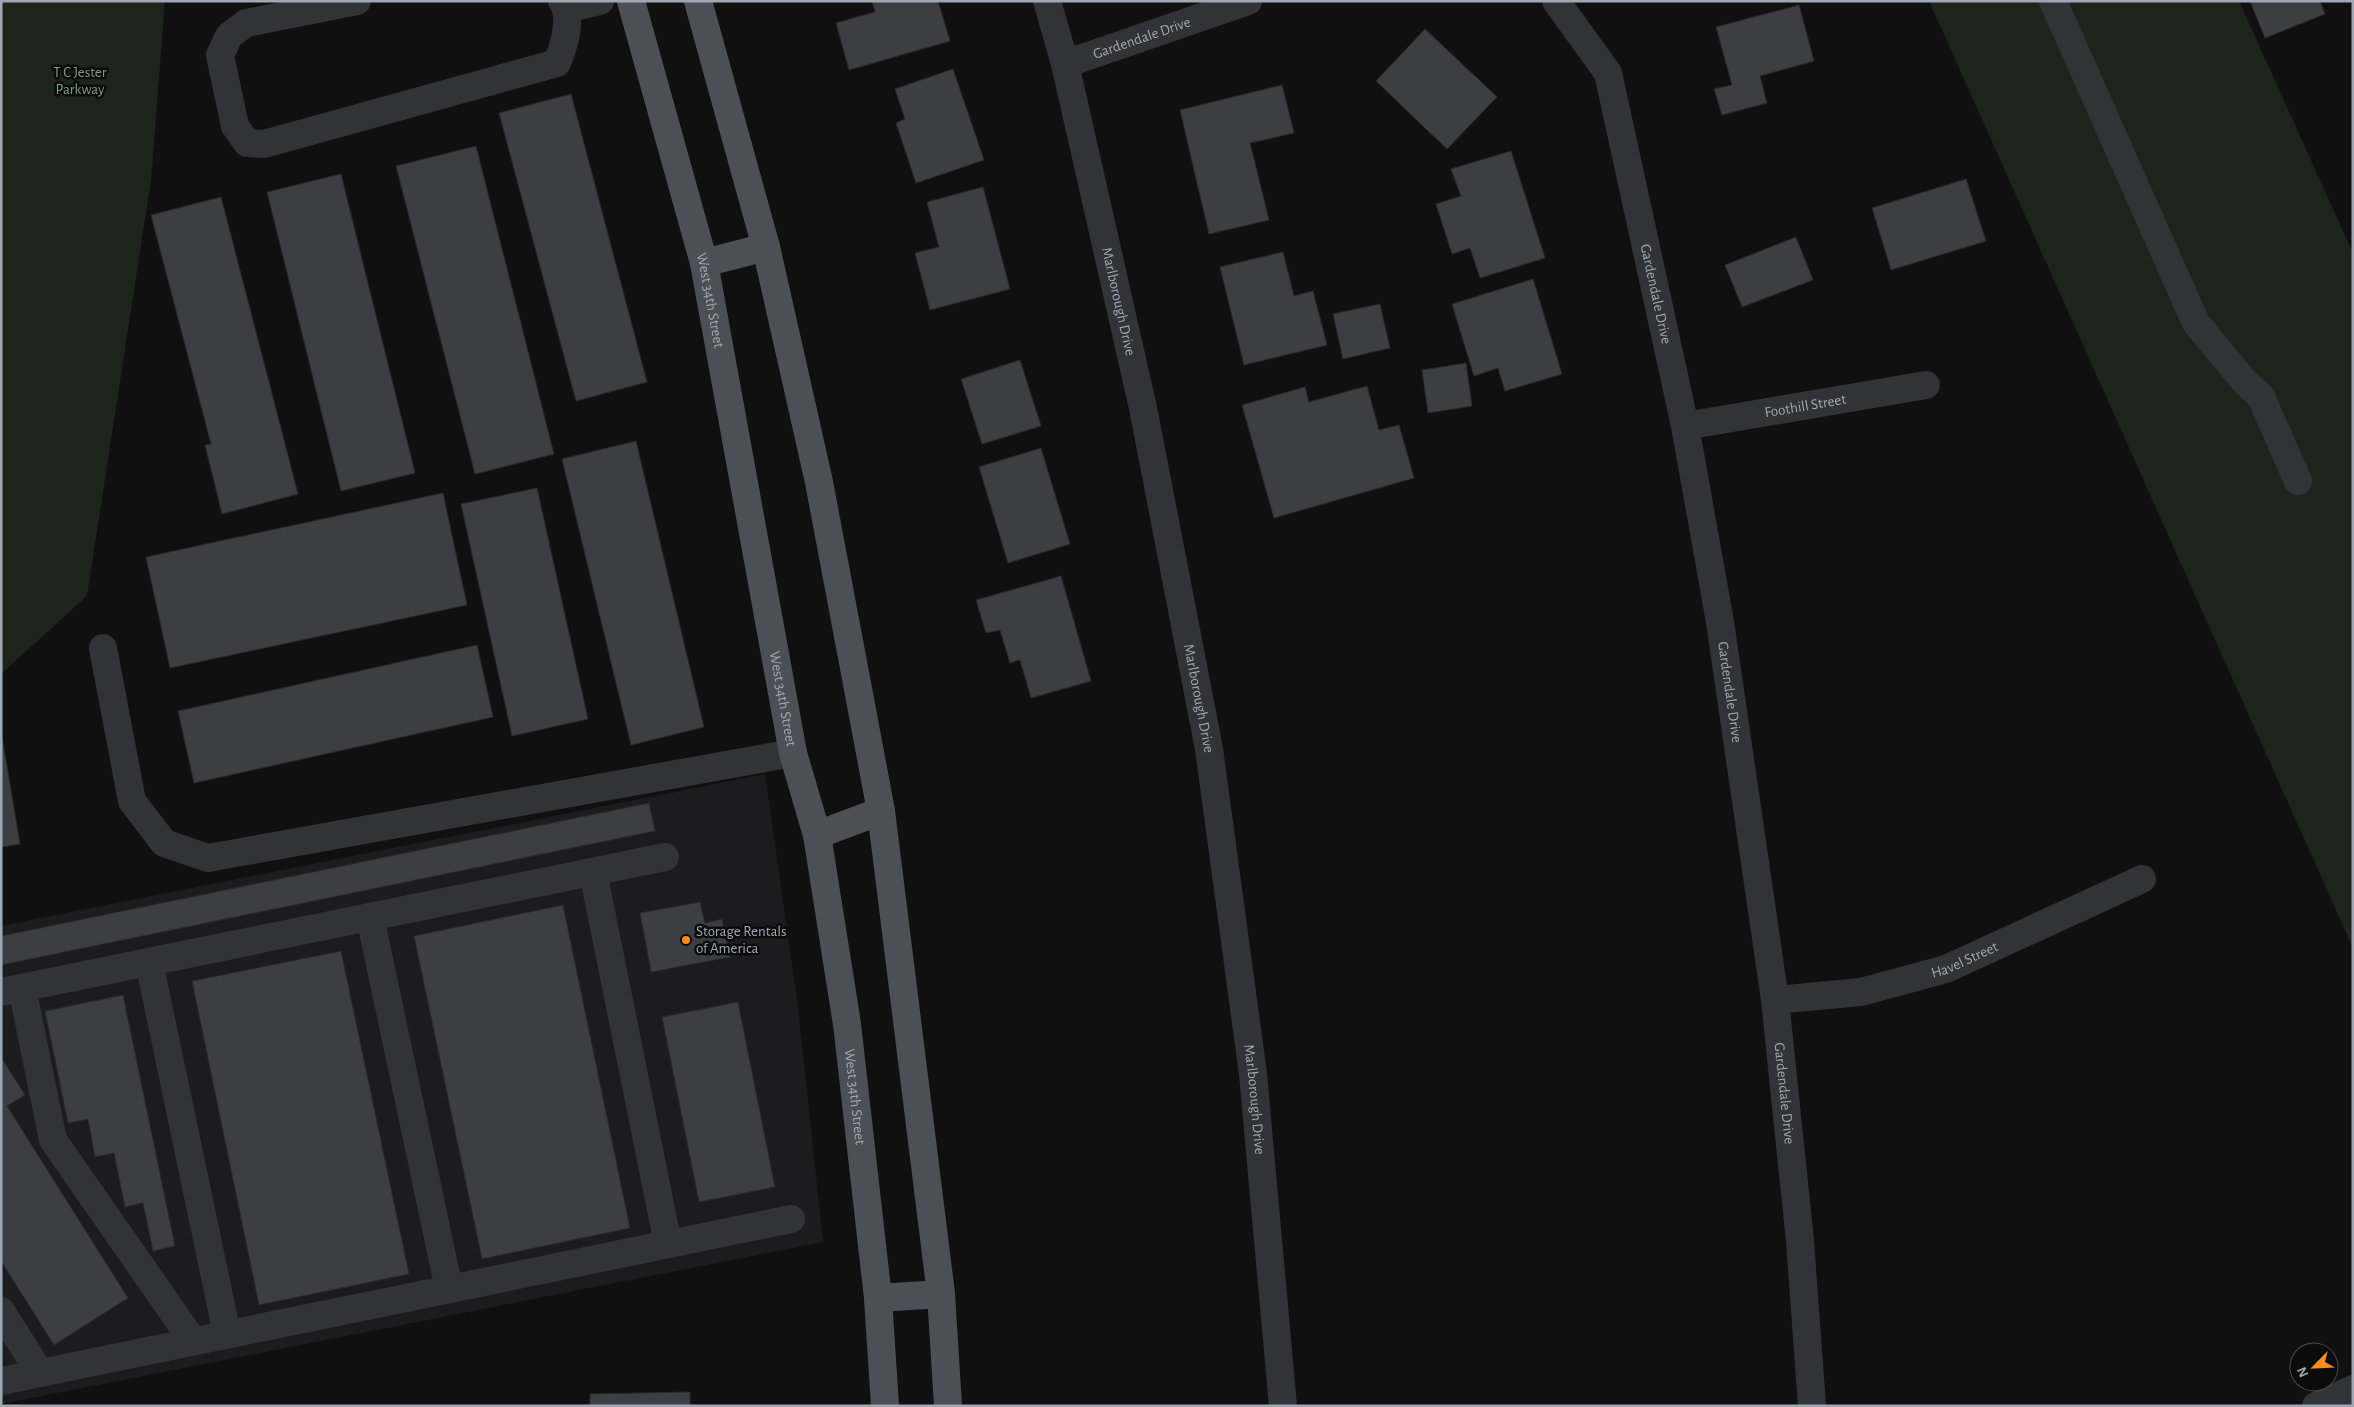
<svg xmlns="http://www.w3.org/2000/svg" width="2354" height="1407" font-family="'Alegreya Sans',sans-serif">
	<style>
		.built { fill: #1c1c1e }
		.green { fill: #1c241c }
		.building { fill: #3c3e42; stroke: #2a2a2e }
		.lines { fill: none; stroke-linecap: round; stroke-linejoin: round }
		.minor { stroke: #313337; stroke-width: 28 }
		.major { stroke: #4c5056; stroke-width: 28 }
		.poi-dot { fill: #ff8c1a; stroke: #0b0b0c; stroke-width: 2 }
		.labels { text-anchor: middle; dominant-baseline: central; stroke-width: 5; stroke-linejoin: round; paint-order: stroke }
		.street-label { font-size: 15px; fill: #a0a9b3; stroke: #0b0b0c }
		.park-label { font-size: 15px; fill: #7aa075; stroke: #0b0b0c }
		.poi-label { font-size: 15px; fill: #a0a9b3; stroke: #0b0b0c; text-anchor: start }
	</style>
	<rect width="100%" height="100%" fill="#101011"/>
	<!-- built -->
	<path class="built" d="M 765,774 L 798,1007 L 823,1242 L 1,1404 L 1,926 Z"/>
	<!-- green -->
	<path class="green" d="M 1,1 L 165,1 L 151,180 L 87,596 L 1,674 Z
		M 1929,1 L 2239,1 L 2353,253 L 2353,948 Z"/>
	<!-- building -->
	<path class="building" d="M 872,1 L 938,1 L 950,41 L 849,70 L 836,23 L 875,12 Z
		M 2250,1 L 2320,1 L 2325,14 L 2265,38 Z
		M 1799,5 L 1814,61 L 1760,76 L 1767,103 L 1722,115 L 1714,89 L 1732,85 L 1716,27 Z
		M 1425,29 L 1497,97 L 1447,149 L 1376,81 Z
		M 953,69 L 984,160 L 916,183 L 896,123 L 905,119 L 895,89 Z
		M 1282,85 L 1294,133 L 1250,143 L 1269,220 L 1209,234 L 1180,110 Z
		M 571,94 L 647,382 L 576,401 L 499,113 Z
		M 476,146 L 554,454 L 475,474 L 396,166 Z
		M 1511,151 L 1545,258 L 1480,278 L 1470,248 L 1452,254 L 1436,204 L 1461,196 L 1451,169 Z
		M 341,174 L 415,473 L 341,491 L 267,192 Z
		M 1966,179 L 1986,241 L 1891,270 L 1872,208 Z
		M 983,187 L 1010,289 L 930,310 L 915,253 L 939,247 L 927,202 Z
		M 221,197 L 298,494 L 222,514 L 205,445 L 211,444 L 151,215 Z
		M 1796,237 L 1813,280 L 1742,307 L 1725,265 Z
		M 1283,252 L 1294,296 L 1313,291 L 1327,345 L 1244,365 L 1220,267 Z
		M 1533,279 L 1562,374 L 1505,391 L 1498,368 L 1474,376 L 1452,304 Z
		M 1380,304 L 1390,348 L 1343,359 L 1333,314 Z
		M 1020,360 L 1041,426 L 982,444 L 961,379 Z
		M 1466,363 L 1472,406 L 1428,413 L 1422,370 Z
		M 1367,386 L 1379,430 L 1399,425 L 1414,478 L 1274,518 L 1242,405 L 1305,387 L 1309,402 Z
		M 636,441 L 704,727 L 631,745 L 562,459 Z
		M 1041,448 L 1070,544 L 1008,563 L 979,467 Z
		M 537,488 L 588,719 L 512,736 L 461,504 Z
		M 443,493 L 467,605 L 170,668 L 146,557 Z
		M 1061,576 L 1091,681 L 1031,698 L 1020,660 L 1010,663 L 1000,630 L 986,633 L 976,600 Z
		M 477,645 L 493,717 L 194,783 L 178,711 Z
		M 1,730 L 20,844 L 1,847 Z
		M 649,803 L 655,831 L 1,965 L 1,936 Z
		M 700,902 L 705,923 L 722,919 L 730,957 L 651,972 L 640,913 Z
		M 563,905 L 630,1228 L 482,1259 L 414,936 Z
		M 341,951 L 409,1274 L 259,1305 L 192,981 Z
		M 123,995 L 175,1246 L 153,1251 L 143,1203 L 125,1207 L 114,1153 L 95,1157 L 88,1119 L 68,1123 L 45,1011 Z
		M 738,1002 L 775,1187 L 699,1202 L 662,1017 Z
		M 1,1057 L 25,1095 L 7,1106 L 128,1298 L 54,1345 L 1,1261 Z
		M 690,1392 L 690,1406 L 590,1406 L 590,1394 Z"/>
	<g class="lines">
		<!-- minor -->
		<g class="minor">
			<path d="M 357,1 L 246,23 L 229,36 L 220,55 L 235,126 L 247,143 L 264,144 L 557,63 C 564,46 573,17 562,1"/>
			<path id="s1" d="M 1047,1 L 1065,64 L 1143,408 L 1209,749 L 1253,1074 L 1283,1406"/>
			<path id="s2" d="M 1556,1 L 1608,73 L 1685,426 L 1720,622 L 1775,1000 L 1800,1241 L 1812,1406"/>
			<path d="M 2053,1 L 2196,323 L 2245,382 L 2261,397 L 2298,481"/>
			<path d="M 567,9 L 600,1"/>
			<path id="s3" d="M 1065,64 L 1248,1"/>
			<path id="s4" d="M 1685,426 L 1926,385"/>
			<path d="M 103,648 L 132,801 L 164,843 L 208,858 L 793,753"/>
			<path d="M 593,872 L 668,1244"/>
			<path d="M 370,917 L 449,1289"/>
			<path d="M 149,962 L 227,1334"/>
			<path d="M 22,988 L 53,1140 L 193,1341"/>
			<path d="M 1,992 L 665,857"/>
			<path id="s5" d="M 1775,1000 L 1861,992 L 1946,969 L 2142,879"/>
			<path d="M 1,1311 L 40,1373"/>
			<path d="M 1,1381 L 791,1219"/>
			<path d="M 2316,1406 L 2353,1389"/>
		</g>
		<!-- major -->
		<g class="major">
			<path id="s6" d="M 631,1 L 704,263 L 793,753 L 817,835 L 847,1024 L 878,1298 L 885,1406"/>
			<path d="M 698,1 L 766,247 L 819,482 L 881,811 L 941,1294 L 948,1406"/>
			<path d="M 704,263 L 766,247"/>
			<path d="M 817,835 L 881,811"/>
			<path d="M 878,1298 L 941,1294"/>
		</g>
	</g>
	<!-- markers -->
	<circle class="poi-dot" cx="686" cy="940" r="5"/>
	<g class="labels">
		<!-- street labels -->
		<g class="street-label">
			<text stroke="none"><textPath href="#s3" startOffset="81">Gardendale Drive</textPath></text>
			<text stroke="none"><textPath href="#s2" startOffset="315">Gardendale Drive</textPath></text>
			<text stroke="none"><textPath href="#s6" startOffset="310">West 34th Street</textPath></text>
			<text stroke="none"><textPath href="#s1" startOffset="309">Marlborough Drive</textPath></text>
			<text stroke="none"><textPath href="#s4" startOffset="122">Foothill Street</textPath></text>
			<text stroke="none"><textPath href="#s2" startOffset="720">Gardendale Drive</textPath></text>
			<text stroke="none"><textPath href="#s1" startOffset="714">Marlborough Drive</textPath></text>
			<text stroke="none"><textPath href="#s6" startOffset="715">West 34th Street</textPath></text>
			<text stroke="none"><textPath href="#s5" startOffset="195">Havel Street</textPath></text>
			<text stroke="none"><textPath href="#s2" startOffset="1125">Gardendale Drive</textPath></text>
			<text stroke="none"><textPath href="#s6" startOffset="1120">West 34th Street</textPath></text>
			<text stroke="none"><textPath href="#s1" startOffset="1119">Marlborough Drive</textPath></text>
		</g>
		<!-- park labels -->
		<g class="park-label">
			<text x="80" y="72">T C Jester<tspan x="80" dy="17">Parkway</tspan></text>
		</g>
		<!-- poi labels -->
		<g class="poi-label">
			<text x="696" y="931">Storage Rentals<tspan x="696" dy="17">of America</tspan></text>
		</g>
	</g>
	<!-- border -->
	<rect width="2354" height="1407" fill="none" stroke="#a0a9b3" stroke-width="5"/>
	<!-- north arrow -->
	<g transform="translate(2314 1367) rotate(246)"><circle r="24" fill="#0b0b0c" stroke="#474a4f"/>
	<path d="M0-4L9 19L0 12L-9 19Z" fill="#ff8c1a"/>
	<text y="-8" font-size="14" font-weight="bold" text-anchor="middle" fill="#a0a9b3">N</text>
	</g>
</svg>
